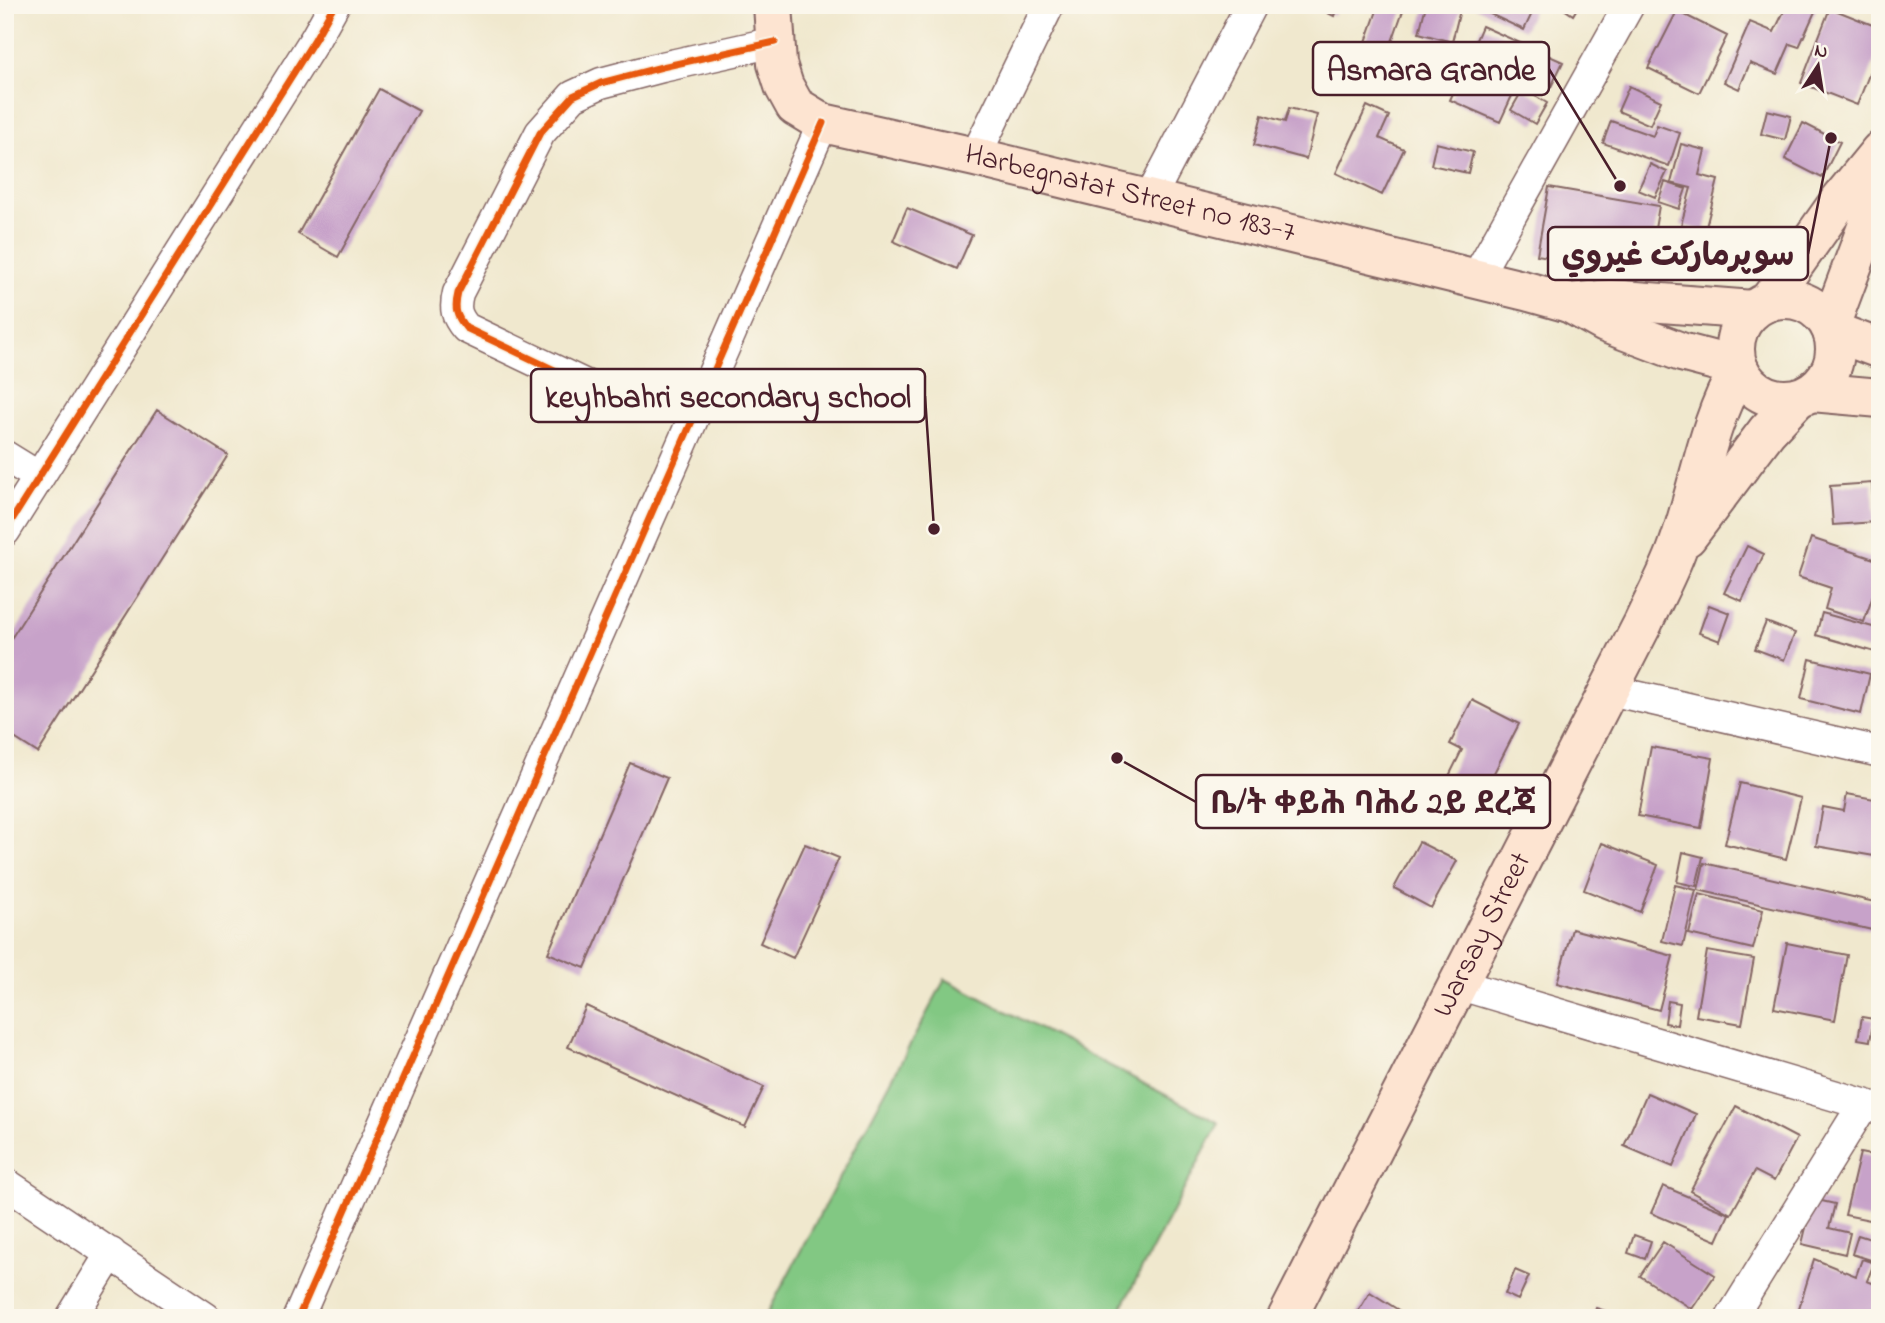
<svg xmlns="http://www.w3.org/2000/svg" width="1885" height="1323" font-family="'Indie Flower','Playpen Sans Arabic','Noto Sans Ethiopic',sans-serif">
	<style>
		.green { fill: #82c883; stroke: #667457; stroke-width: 2 }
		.building { fill: #c7a2c9 }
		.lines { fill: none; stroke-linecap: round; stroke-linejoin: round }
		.street-casing { stroke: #846564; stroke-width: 33 }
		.secondary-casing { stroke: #846564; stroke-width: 42 }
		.street { stroke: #fff; stroke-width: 30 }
		.secondary { stroke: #fde4d1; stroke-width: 38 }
		.cycleway-casing { stroke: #fbf7ec; stroke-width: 11 }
		.cycleway { stroke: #e8590c; stroke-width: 7 }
		.labels { text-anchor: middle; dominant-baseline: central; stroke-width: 5; stroke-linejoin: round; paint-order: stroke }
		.street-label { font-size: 30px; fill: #4a1f2b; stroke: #fbf7ec }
		.leader { fill: none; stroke: #4a1f2b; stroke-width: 2.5 }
		.callout-dot { fill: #4a1f2b; stroke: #fbf7ec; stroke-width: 2.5 }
		.callout { fill: #fbf7ec; stroke: #4a1f2b; stroke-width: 2.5 }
		.callout-label { font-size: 32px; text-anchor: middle; font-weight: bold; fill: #4a1f2b }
	</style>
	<rect width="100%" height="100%" fill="#fbf7ec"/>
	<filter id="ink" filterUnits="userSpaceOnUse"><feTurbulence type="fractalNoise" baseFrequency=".0143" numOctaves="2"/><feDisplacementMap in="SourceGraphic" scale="14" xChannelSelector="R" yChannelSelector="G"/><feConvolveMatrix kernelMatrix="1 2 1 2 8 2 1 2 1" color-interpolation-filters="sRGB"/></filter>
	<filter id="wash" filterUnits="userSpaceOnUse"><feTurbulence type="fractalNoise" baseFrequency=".00686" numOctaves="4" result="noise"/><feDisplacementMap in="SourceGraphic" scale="28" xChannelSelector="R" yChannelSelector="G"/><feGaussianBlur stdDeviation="1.57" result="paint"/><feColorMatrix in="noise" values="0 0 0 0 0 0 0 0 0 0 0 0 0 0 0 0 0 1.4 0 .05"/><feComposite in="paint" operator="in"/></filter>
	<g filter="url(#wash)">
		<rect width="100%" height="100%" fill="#f0e8ce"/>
		<!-- green -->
		<path class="green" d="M 945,979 L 1219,1123 L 1116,1318 L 765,1318 Z"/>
		<g id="blocks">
			<!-- building -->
			<path class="building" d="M 1312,5 L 1338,5 L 1334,16 Z
				M 1379,5 L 1405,5 L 1389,50 L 1366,42 Z
				M 1426,5 L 1443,5 L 1460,10 L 1452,42 L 1419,33 Z
				M 1471,5 L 1536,5 L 1524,30 Z
				M 1558,5 L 1579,5 L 1573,15 Z
				M 1787,5 L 1818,5 L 1799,47 L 1790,44 L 1777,74 L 1750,63 L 1739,89 L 1724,82 L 1750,22 L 1774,32 Z
				M 1830,8 L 1880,28 L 1880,47 L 1857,105 L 1801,83 Z
				M 1677,11 L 1727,36 L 1699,93 L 1648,68 Z
				M 1482,26 L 1563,62 L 1551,87 L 1528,76 L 1529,72 L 1503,61 L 1495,78 L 1516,87 L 1500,122 L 1450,100 Z
				M 1629,86 L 1661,101 L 1650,125 L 1618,111 Z
				M 379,89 L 419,111 L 338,257 L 298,234 Z
				M 1523,89 L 1547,103 L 1535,124 L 1511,110 Z
				M 1367,106 L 1389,116 L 1379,138 L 1404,149 L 1382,195 L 1336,173 Z
				M 1289,108 L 1317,115 L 1306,159 L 1254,145 L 1262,115 L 1285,122 Z
				M 1767,110 L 1791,116 L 1785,140 L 1761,134 Z
				M 1611,121 L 1653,136 L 1657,125 L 1680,133 L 1669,166 L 1603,143 Z
				M 1803,123 L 1840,142 L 1822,178 L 1785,159 Z
				M 1436,143 L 1473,152 L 1468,173 L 1431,165 Z
				M 1681,144 L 1705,150 L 1699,175 L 1718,180 L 1705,231 L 1681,225 L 1691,188 L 1671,183 Z
				M 1650,164 L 1667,172 L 1655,197 L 1638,190 Z
				M 1665,182 L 1686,189 L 1679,209 L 1658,202 Z
				M 1549,187 L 1659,206 L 1647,274 L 1537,255 Z
				M 907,208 L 972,235 L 957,269 L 893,241 Z
				M 157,410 L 228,455 L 38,753 L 5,732 L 5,648 Z
				M 1872,483 L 1875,522 L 1833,525 L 1830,486 Z
				M 1811,538 L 1880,561 L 1880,575 L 1864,622 L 1825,609 L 1831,588 L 1798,577 Z
				M 1747,546 L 1764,554 L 1742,601 L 1724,593 Z
				M 1709,605 L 1730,613 L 1720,641 L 1699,633 Z
				M 1822,613 L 1880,629 L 1875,652 L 1816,635 Z
				M 1766,622 L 1795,633 L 1784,660 L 1755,649 Z
				M 1810,659 L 1870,674 L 1861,714 L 1801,699 Z
				M 1472,700 L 1519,724 L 1475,810 L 1441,792 L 1462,750 L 1450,744 Z
				M 1651,747 L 1713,758 L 1701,828 L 1638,816 Z
				M 630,763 L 667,778 L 585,968 L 548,953 Z
				M 1740,783 L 1801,798 L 1786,859 L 1725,844 Z
				M 1847,794 L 1880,800 L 1880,857 L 1816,846 L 1823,807 L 1844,811 Z
				M 1419,842 L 1457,861 L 1431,908 L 1394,888 Z
				M 1602,843 L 1658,865 L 1640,912 L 1584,890 Z
				M 805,844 L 839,858 L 793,958 L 760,943 Z
				M 1683,852 L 1703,857 L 1696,886 L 1677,882 Z
				M 1704,863 L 1879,903 L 1872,930 L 1698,890 Z
				M 1675,885 L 1696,890 L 1683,946 L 1662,941 Z
				M 1699,894 L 1763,910 L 1753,949 L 1689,934 Z
				M 1879,914 L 1880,914 L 1880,932 L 1874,931 Z
				M 1572,929 L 1673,956 L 1659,1010 L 1557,983 Z
				M 1787,943 L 1847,955 L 1835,1020 L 1774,1008 Z
				M 1707,951 L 1754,959 L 1742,1024 L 1696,1016 Z
				M 1668,1001 L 1680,1003 L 1677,1025 L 1665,1023 Z
				M 586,1006 L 764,1087 L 745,1127 L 568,1047 Z
				M 1862,1017 L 1874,1019 L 1870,1041 L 1858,1039 Z
				M 1647,1093 L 1696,1114 L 1673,1167 L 1624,1146 Z
				M 1736,1106 L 1797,1138 L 1774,1181 L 1755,1171 L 1731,1214 L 1690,1191 Z
				M 1860,1153 L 1880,1157 L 1880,1222 L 1845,1215 Z
				M 1663,1186 L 1729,1214 L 1717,1241 L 1651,1213 Z
				M 1813,1199 L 1835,1204 L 1829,1228 L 1850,1233 L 1845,1254 L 1802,1244 Z
				M 1634,1235 L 1651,1241 L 1645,1259 L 1628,1253 Z
				M 1858,1235 L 1880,1242 L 1880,1263 L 1852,1254 Z
				M 1663,1242 L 1715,1275 L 1692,1309 L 1640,1276 Z
				M 1814,1259 L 1856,1276 L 1862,1259 L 1874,1263 L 1867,1281 L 1880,1286 L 1880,1318 L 1796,1318 Z
				M 1515,1270 L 1529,1276 L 1518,1300 L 1505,1294 Z
				M 1370,1292 L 1411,1318 L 1354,1318 Z
				M 1596,1308 L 1624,1317 L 1624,1318 L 1593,1318 Z"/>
		</g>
	</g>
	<g filter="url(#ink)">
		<use href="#blocks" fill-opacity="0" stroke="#846564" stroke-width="2"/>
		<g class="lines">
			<defs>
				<path id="street" d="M 975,157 L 1049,5
					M 1149,200 L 1251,5
					M 1476,278 L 1629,5
					M 590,387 L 466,328 C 456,316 454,309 458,293 L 540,133 L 573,96 L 601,83 L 662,67 L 775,42
					M 5,456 L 39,477
					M 5,531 L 315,39 L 334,5
					M 1609,690 L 1880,752
					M 1457,984 L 1880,1109
					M 5,1183 L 206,1318
					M 71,1318 L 111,1253
					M 298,1318 L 823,123
					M 1731,1318 L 1863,1105"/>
				<g id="secondary">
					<path id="s1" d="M 773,5 L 777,64 L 784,86 L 795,106 L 823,123 L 975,157 L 1526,291 L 1569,303 L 1605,323 L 1681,352 L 1738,367"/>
					<circle cx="1785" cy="349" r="50"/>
					<path d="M 1768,302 L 1840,200 L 1880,151"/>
					<path d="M 1569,303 L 1610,299 L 1753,310"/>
					<path d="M 1830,326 L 1867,227 L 1880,183"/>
					<path d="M 1832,331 L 1880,349"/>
					<path d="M 1812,392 L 1880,398"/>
					<path d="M 1687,537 L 1767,431 L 1798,398"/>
					<path id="s2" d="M 1287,1318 L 1643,623 C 1654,599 1668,574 1677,549 C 1699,489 1706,425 1739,369"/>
				</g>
			</defs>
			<!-- street casing -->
			<use href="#street" class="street-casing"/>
			<!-- secondary casing -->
			<use href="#secondary" class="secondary-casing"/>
			<!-- street -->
			<use href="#street" class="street"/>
			<!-- secondary -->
			<use href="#secondary" class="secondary"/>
			<defs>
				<path id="cycleway" d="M 590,387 L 466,328 C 456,316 454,309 458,293 L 540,133 L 573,96 L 601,83 L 662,67 L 775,42
					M 5,531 L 315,39 L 334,5
					M 298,1318 L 823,123"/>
			</defs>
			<!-- cycleway casing -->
			<use href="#cycleway" class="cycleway-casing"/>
			<!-- cycleway -->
			<use href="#cycleway" class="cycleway"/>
		</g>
	</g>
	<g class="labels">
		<!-- street labels -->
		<g class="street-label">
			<text stroke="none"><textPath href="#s1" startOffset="453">Harbegnatat Street no 183-7</textPath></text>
			<text stroke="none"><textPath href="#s2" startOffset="430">Warsay Street</textPath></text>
		</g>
	</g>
	<!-- callouts -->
	<path class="leader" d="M1620 186L1549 69M1831 138L1808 254M934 529L925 396M1117 758L1196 802"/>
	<g class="callout-dot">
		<circle cx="1620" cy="186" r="7"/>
		<circle cx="1831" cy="138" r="7"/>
		<circle cx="934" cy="529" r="7"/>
		<circle cx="1117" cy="758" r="7"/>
	</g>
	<g class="callout">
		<rect x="1313" y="42" width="236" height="53" rx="7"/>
		<rect x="1548" y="227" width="260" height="53" rx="7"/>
		<rect x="531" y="369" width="394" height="53" rx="7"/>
		<rect x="1196" y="775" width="354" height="53" rx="7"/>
	</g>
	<g class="callout-label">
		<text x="1431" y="80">Asmara Grande</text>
		<text x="1678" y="265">سوپرمارکت غيروي</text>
		<text x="728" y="407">keyhbahri secondary school</text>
		<text x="1373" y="813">ቤ/ት ቀይሕ ባሕሪ 2ይ ደረጃ</text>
	</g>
	<!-- margin -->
	<rect width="1885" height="1323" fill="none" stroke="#fbf7ec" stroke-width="28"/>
	<!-- north arrow -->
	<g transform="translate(1818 66) rotate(12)" stroke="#fbf7ec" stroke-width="5" paint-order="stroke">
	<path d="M0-5L12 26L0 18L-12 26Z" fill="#4a1f2b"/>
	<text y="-10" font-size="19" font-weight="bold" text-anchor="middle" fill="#4a1f2b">N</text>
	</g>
</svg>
